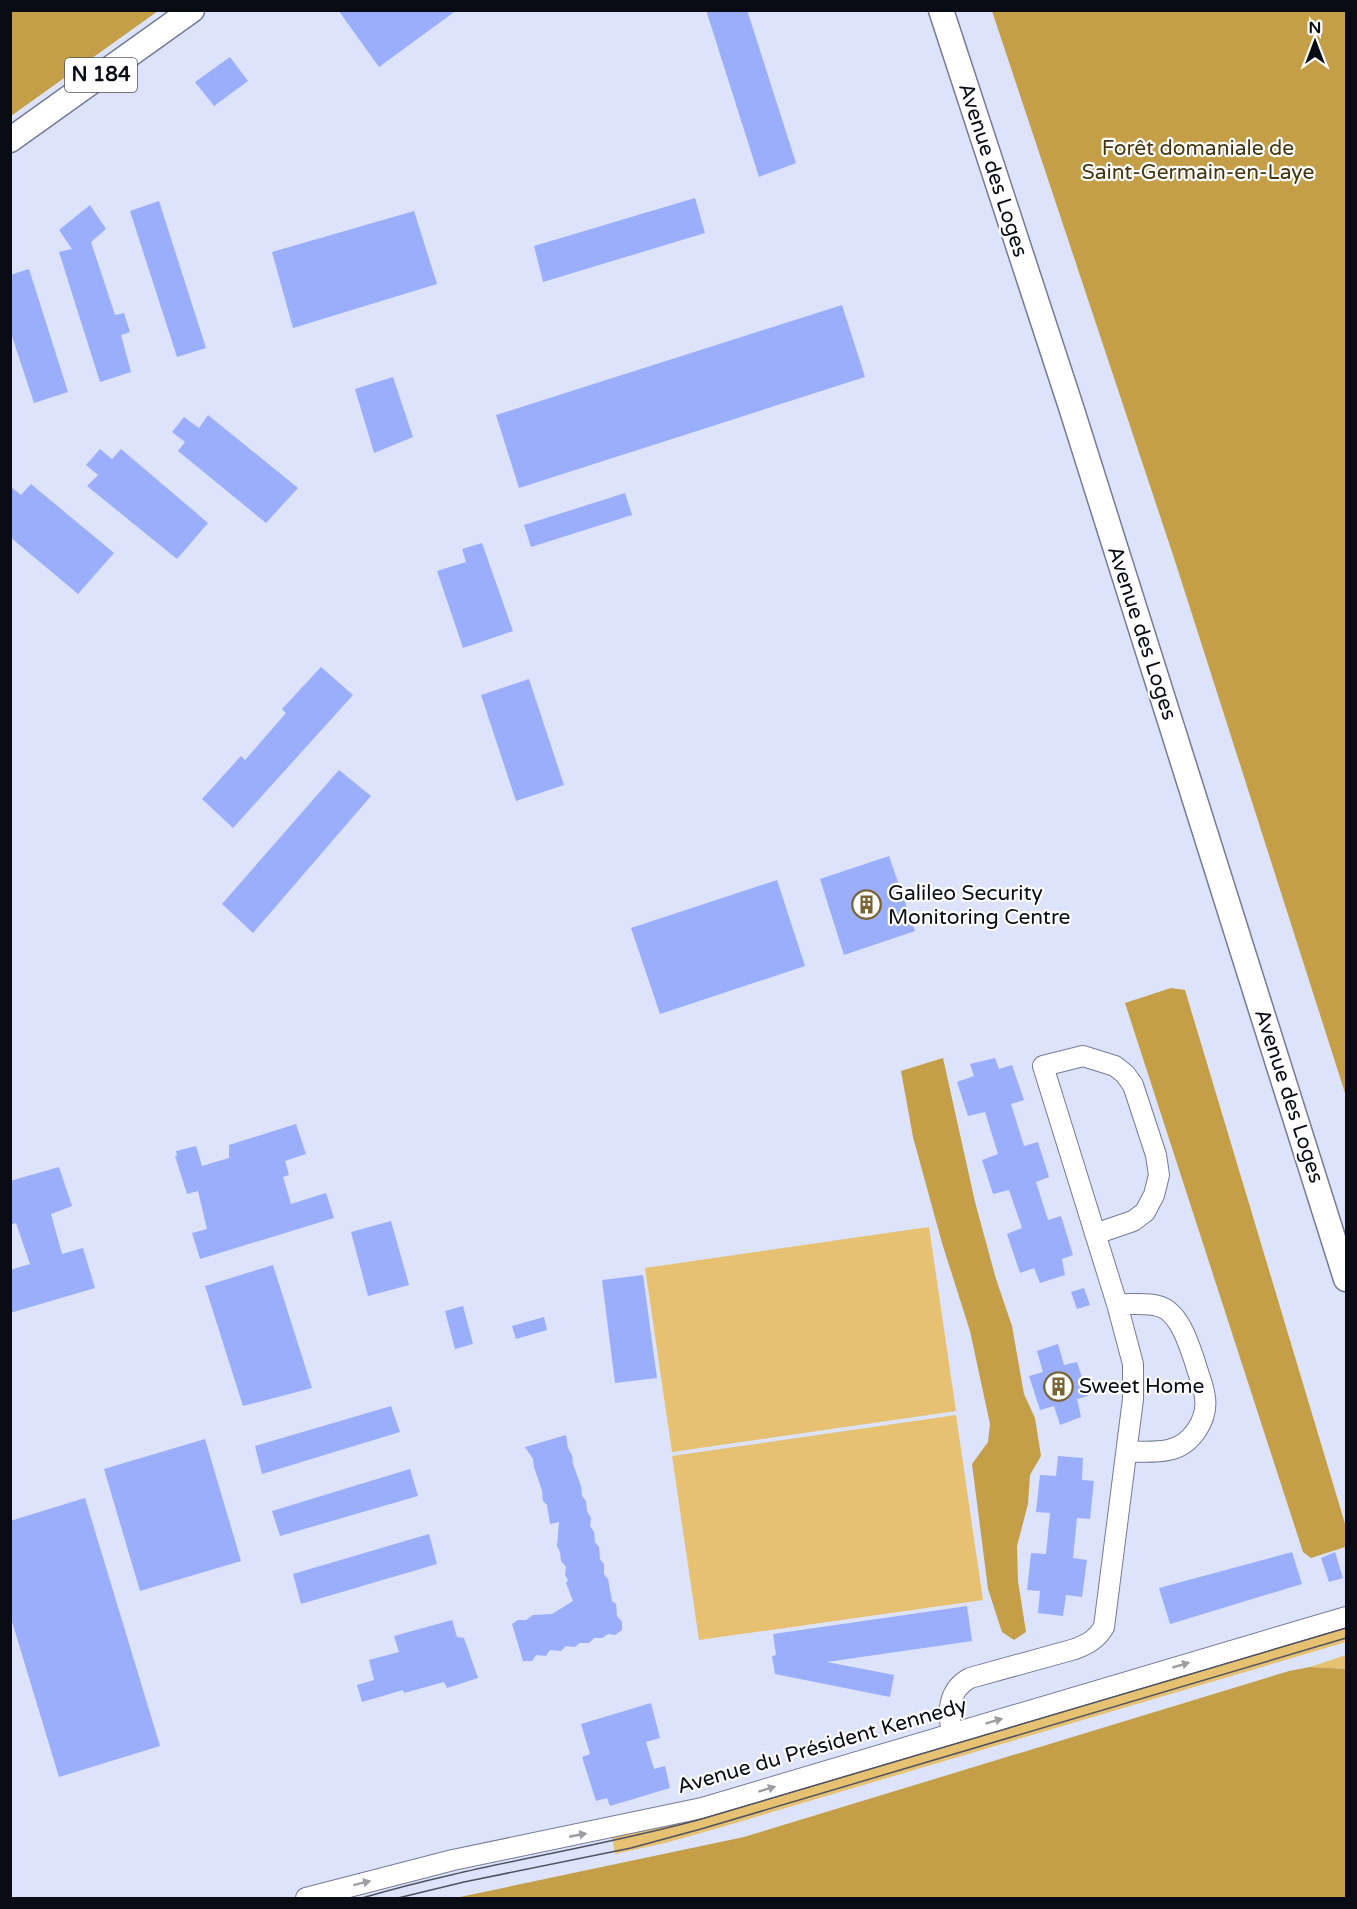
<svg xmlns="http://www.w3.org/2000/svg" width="1357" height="1909" font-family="'Varela Round',sans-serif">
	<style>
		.green { fill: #e6c172 }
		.forest { fill: #c59e48 }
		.building { fill: #9baefc }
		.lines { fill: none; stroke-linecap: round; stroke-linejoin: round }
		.minor-casing { stroke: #747b97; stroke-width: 22 }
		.major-casing { stroke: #747b97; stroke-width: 27 }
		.minor { stroke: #fff; stroke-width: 20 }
		.major { stroke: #fff; stroke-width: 24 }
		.tram { stroke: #4f5361; stroke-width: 1.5 }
		.oneway { fill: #9d9ea1 }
		.labels { text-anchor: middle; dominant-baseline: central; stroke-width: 4.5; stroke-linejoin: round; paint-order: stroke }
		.shield { fill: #fff; stroke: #53555b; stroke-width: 1.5 }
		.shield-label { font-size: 20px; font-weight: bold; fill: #090c15 }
		.park-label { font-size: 21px; fill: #45350f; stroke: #fff }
		.street-label { font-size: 21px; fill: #090c15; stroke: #fff }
		.poi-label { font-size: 21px; fill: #090c15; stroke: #fff; text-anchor: start }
	</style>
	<rect width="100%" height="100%" fill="#dce3fb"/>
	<!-- green -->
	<path class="green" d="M 929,1227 L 956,1411 L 672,1452 L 645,1268 Z
		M 956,1415 L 983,1600 L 699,1640 L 672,1456 Z
		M 1346,1625 L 1346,1642 L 715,1829 L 665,1843 L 615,1854 L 612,1837 L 665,1826 Z
		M 1346,1655 L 1346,1669 L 1310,1667 Z"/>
	<!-- forest -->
	<path class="forest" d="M 11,10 L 158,10 L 158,11 L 11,116 Z
		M 992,11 L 1346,11 L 1346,1096 L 1175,561 Z
		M 1171,988 L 1185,990 L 1346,1527 L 1346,1545 L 1345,1547 L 1311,1558 L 1303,1552 L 1125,1003 Z
		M 943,1058 L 975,1202 L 996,1279 L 1012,1326 L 1024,1394 L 1035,1418 L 1041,1456 L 1030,1475 L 1028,1504 L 1017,1546 L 1018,1581 L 1026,1632 L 1014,1640 L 1002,1632 L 988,1589 L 972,1464 L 988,1442 L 990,1424 L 970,1331 L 942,1243 L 913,1137 L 901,1071 Z
		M 1310,1667 L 1346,1669 L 1346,1898 L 455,1898 L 744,1837 L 1289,1671 Z"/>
	<!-- building -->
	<path class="building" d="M 338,10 L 457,10 L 379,67 Z
		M 706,10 L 747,10 L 796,163 L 759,177 Z
		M 230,57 L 248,81 L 214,106 L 195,82 Z
		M 695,198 L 705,233 L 543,282 L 534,246 Z
		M 159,201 L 206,348 L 177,357 L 130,211 Z
		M 90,205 L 106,229 L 91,242 L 115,315 L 124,313 L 130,332 L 121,335 L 131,372 L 100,382 L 59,252 L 72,249 L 59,230 Z
		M 414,211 L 437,284 L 293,328 L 272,252 Z
		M 29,269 L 68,392 L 34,403 L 10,330 L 10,275 Z
		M 842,305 L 865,377 L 519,488 L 496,415 Z
		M 393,377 L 413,437 L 374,453 L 355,389 Z
		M 208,415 L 298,488 L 266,523 L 178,451 L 185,442 L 172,432 L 184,417 L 199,428 Z
		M 100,449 L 112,459 L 121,449 L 208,523 L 177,559 L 87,486 L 98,475 L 86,465 Z
		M 31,484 L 114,553 L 78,594 L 10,537 L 10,486 L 21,495 Z
		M 625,493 L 632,515 L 531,547 L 524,525 Z
		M 482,543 L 513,631 L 463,648 L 437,571 L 466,562 L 462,549 Z
		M 321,667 L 353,695 L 233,828 L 202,799 L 241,756 L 245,760 L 286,713 L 282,709 Z
		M 529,679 L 564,785 L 516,801 L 481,695 Z
		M 339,770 L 371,796 L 253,933 L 222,904 Z
		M 889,856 L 915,931 L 844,955 L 820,879 Z
		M 777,880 L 805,966 L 660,1014 L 631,928 Z
		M 995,1058 L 999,1069 L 1012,1065 L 1024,1100 L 1011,1104 L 1024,1146 L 1038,1142 L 1049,1177 L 1036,1182 L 1048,1220 L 1061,1216 L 1073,1255 L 1062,1259 L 1065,1275 L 1040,1283 L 1034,1268 L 1020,1273 L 1007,1234 L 1022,1228 L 1009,1190 L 993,1194 L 982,1160 L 998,1154 L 985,1112 L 968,1116 L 957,1082 L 974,1076 L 970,1064 Z
		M 296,1124 L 306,1154 L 285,1161 L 289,1175 L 283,1177 L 291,1204 L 326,1193 L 334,1218 L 200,1259 L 192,1233 L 207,1229 L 198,1191 L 187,1194 L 175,1156 L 177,1156 L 176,1151 L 196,1146 L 202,1166 L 229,1158 L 229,1145 Z
		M 59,1167 L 72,1206 L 51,1214 L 62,1254 L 83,1248 L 95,1288 L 10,1313 L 10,1270 L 30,1264 L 16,1223 L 10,1225 L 10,1181 Z
		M 391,1221 L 409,1285 L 368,1296 L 351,1232 Z
		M 273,1265 L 312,1388 L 243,1406 L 205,1286 Z
		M 643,1275 L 657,1378 L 615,1383 L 602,1280 Z
		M 1084,1288 L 1090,1305 L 1077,1309 L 1071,1292 Z
		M 463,1306 L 473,1344 L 455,1349 L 445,1311 Z
		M 544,1317 L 547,1330 L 516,1339 L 512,1326 Z
		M 1058,1344 L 1064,1365 L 1077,1362 L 1088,1396 L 1077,1399 L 1081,1417 L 1060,1425 L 1054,1406 L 1040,1410 L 1029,1376 L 1043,1372 L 1037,1351 Z
		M 391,1406 L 400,1432 L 262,1474 L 255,1446 Z
		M 566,1435 L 568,1448 L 572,1455 L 573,1464 L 581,1486 L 582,1496 L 586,1501 L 587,1511 L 591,1518 L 590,1526 L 594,1532 L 595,1542 L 599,1547 L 600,1559 L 604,1564 L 604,1574 L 608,1579 L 612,1601 L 616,1604 L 617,1616 L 622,1622 L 622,1630 L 615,1635 L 608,1634 L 602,1638 L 594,1638 L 589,1643 L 580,1643 L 575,1647 L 566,1646 L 561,1651 L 550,1650 L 546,1656 L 536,1655 L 532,1661 L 523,1661 L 512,1624 L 518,1620 L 526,1620 L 533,1615 L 552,1614 L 573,1601 L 566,1583 L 568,1580 L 565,1575 L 566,1567 L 561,1561 L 560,1552 L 557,1546 L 559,1522 L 550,1524 L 547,1505 L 543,1501 L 542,1491 L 534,1467 L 533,1459 L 525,1447 Z
		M 205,1439 L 241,1561 L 140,1591 L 104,1469 Z
		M 1058,1456 L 1083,1458 L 1082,1480 L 1094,1481 L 1090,1519 L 1077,1518 L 1073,1558 L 1087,1560 L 1082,1597 L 1066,1595 L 1063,1616 L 1038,1613 L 1040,1591 L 1027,1590 L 1031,1553 L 1046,1554 L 1050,1513 L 1036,1512 L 1040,1475 L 1056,1476 Z
		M 410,1469 L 418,1496 L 280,1536 L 272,1511 Z
		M 85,1498 L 160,1746 L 59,1777 L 10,1615 L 10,1521 Z
		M 429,1534 L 437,1564 L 301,1604 L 293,1574 Z
		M 1292,1552 L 1302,1584 L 1170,1624 L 1159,1588 Z
		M 1335,1552 L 1343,1578 L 1329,1582 L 1321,1558 Z
		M 967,1606 L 972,1641 L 827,1662 L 894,1675 L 890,1697 L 775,1674 L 772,1656 L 776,1655 L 773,1634 Z
		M 452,1620 L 457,1637 L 464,1638 L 478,1678 L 447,1688 L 444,1682 L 404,1693 L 403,1690 L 362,1702 L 357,1685 L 374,1680 L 369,1660 L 399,1652 L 394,1636 Z
		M 651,1703 L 660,1738 L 646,1742 L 654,1769 L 665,1766 L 670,1788 L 610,1806 L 607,1798 L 596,1801 L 582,1757 L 590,1754 L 581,1724 Z"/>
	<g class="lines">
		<defs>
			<path id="minor" d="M 1117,1304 C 1132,1305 1154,1301 1167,1310 C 1182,1321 1189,1345 1195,1362 C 1198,1374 1204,1386 1205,1398 C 1208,1420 1191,1446 1168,1450 C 1155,1453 1140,1451 1127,1452
				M 953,1733 C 946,1712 949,1689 970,1678 L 1075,1649 C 1088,1644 1097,1639 1104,1627 L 1133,1399 L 1133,1364 L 1117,1304 L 1043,1066 L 1083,1056 L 1115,1066 L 1125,1074 L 1133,1085 L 1156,1155 L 1159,1175 L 1154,1195 L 1145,1212 L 1133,1221 L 1095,1234
				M 306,1898 L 453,1860 L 702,1808 L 1346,1617"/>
			<path id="major" d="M 941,10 L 1071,407 L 1346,1279
				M 10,140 L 192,10"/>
		</defs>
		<!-- minor casing -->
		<use href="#minor" class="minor-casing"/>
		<!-- major casing -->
		<use href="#major" class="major-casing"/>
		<!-- minor -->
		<use href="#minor" class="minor"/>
		<!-- major -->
		<use href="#major" class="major"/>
		<!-- tram -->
		<path class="tram" d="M 362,1898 C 473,1865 587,1850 698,1820 L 1346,1628
			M 398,1898 L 464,1882 L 631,1848 L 701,1829 L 1346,1638"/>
	</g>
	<!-- one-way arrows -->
	<defs><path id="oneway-solid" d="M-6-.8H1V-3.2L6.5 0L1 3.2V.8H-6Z" transform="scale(1.5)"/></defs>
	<g class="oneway">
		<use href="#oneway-solid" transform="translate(1181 1665) rotate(-16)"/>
		<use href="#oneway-solid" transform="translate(994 1721) rotate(-17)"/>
		<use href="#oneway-solid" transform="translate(767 1789) rotate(-17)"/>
		<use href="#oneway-solid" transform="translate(578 1835) rotate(-11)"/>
		<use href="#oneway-solid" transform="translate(362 1883) rotate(-14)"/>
	</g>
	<!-- icons -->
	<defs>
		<symbol id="building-ring" viewBox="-11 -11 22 22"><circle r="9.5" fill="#fff" stroke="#7a6434" stroke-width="1.5"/><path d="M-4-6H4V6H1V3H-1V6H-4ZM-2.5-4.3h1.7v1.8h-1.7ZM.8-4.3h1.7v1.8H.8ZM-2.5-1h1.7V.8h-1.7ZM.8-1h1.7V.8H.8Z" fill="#7a6434"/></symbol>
	</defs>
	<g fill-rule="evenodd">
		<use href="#building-ring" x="850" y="888" width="33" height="33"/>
		<use href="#building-ring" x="1042" y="1370" width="33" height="33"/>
	</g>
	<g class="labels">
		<!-- shield labels -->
		<rect class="shield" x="65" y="58" width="72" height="34" rx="4.5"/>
		<g class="shield-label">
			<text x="101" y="75">N 184</text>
		</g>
		<!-- park labels -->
		<g class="park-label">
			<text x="1198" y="148">Forêt domaniale de<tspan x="1198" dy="24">Saint-Germain-en-Laye</tspan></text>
		</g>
		<!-- street labels -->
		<g class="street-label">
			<text transform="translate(993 170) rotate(72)">Avenue des Loges</text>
			<text transform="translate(1142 633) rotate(72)">Avenue des Loges</text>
			<text transform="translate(1289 1096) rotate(72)">Avenue des Loges</text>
			<text transform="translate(822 1746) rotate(-16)">Avenue du Président Kennedy</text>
		</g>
		<!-- poi labels -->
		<g class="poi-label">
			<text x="888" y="893">Galileo Security<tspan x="888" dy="24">Monitoring Centre</tspan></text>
			<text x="1079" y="1386">Sweet Home</text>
		</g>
	</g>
	<!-- border -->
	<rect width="1357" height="1909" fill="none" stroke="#090c15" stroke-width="24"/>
	<!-- north arrow -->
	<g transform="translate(1315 42)" stroke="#ffffff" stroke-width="4.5" paint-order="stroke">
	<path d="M0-4.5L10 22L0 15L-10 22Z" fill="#090c15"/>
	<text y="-9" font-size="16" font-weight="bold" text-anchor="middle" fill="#090c15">N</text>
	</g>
</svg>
